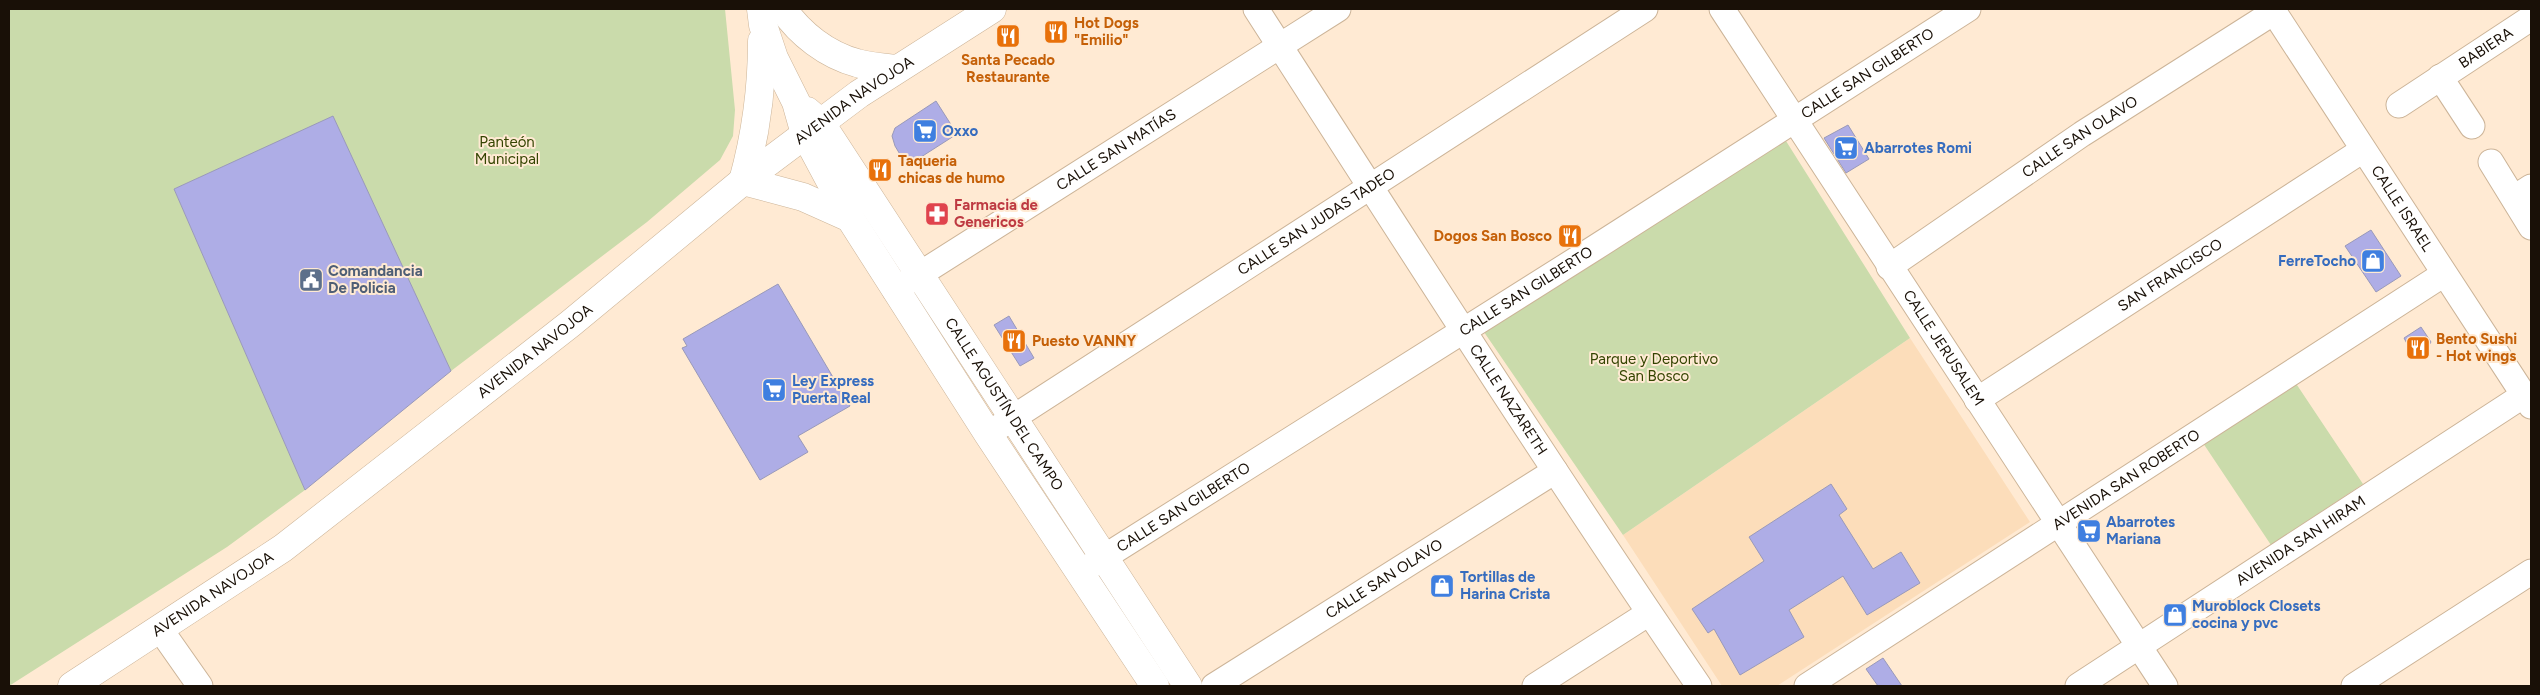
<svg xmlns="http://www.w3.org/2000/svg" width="2540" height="695" font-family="Figtree,sans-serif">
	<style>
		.built { fill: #fcddba }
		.green { fill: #cadbab }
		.building { fill: #aeade6; stroke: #9999b9 }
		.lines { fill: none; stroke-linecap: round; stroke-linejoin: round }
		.minor-casing { stroke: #ccb498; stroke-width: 27 }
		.tertiary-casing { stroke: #ccb498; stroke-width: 29 }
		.minor { stroke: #fff; stroke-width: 25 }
		.tertiary { stroke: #fff; stroke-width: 28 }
		.labels { text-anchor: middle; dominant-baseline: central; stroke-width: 4; stroke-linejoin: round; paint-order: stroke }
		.food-label { font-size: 15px; font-weight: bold; fill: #c56008; stroke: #ffead3; text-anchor: start }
		.street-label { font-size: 15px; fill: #191007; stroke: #ffead3 }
		.shop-label { font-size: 15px; font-weight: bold; fill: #366cbe; stroke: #ffead3; text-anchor: start }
		.park-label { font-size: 15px; fill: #344401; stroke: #ffead3 }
		.health-label { font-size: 15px; font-weight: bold; fill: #be3a42; stroke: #ffead3; text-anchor: start }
		.service-label { font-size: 15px; font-weight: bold; fill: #4e5e75; stroke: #ffead3; text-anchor: start }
	</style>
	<rect width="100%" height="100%" fill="#ffead3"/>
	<!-- built -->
	<path class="built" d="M 1910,338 L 2030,522 L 1777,686 L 1722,686 L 1623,535 Z"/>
	<!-- green -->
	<path class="green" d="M 9,9 L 725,9 L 735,110 L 733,136 L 720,160 L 647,222 L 451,371 L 333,117 L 174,189 L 305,490 L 227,547 L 9,686 Z
		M 1786,141 L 1910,338 L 1623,535 L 1484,332 Z
		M 2295,382 L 2363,484 L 2271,545 L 2203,443 Z"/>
	<!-- building -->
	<path class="building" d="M 936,101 L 957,134 L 907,166 L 895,146 L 892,136 L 895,128 Z
		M 333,116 L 451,371 L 305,490 L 174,189 Z
		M 1848,125 L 1869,159 L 1846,173 L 1824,138 Z
		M 2371,230 L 2401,276 L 2376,292 L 2345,246 Z
		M 778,284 L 850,406 L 798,436 L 808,452 L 760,480 L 682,348 L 687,346 L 683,339 Z
		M 1009,316 L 1034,358 L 1020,366 L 994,325 Z
		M 2421,327 L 2431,342 L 2424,353 L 2414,357 L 2404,338 Z
		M 1831,484 L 1847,509 L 1839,515 L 1873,569 L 1901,552 L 1920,583 L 1867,615 L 1843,576 L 1789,610 L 1804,637 L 1740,675 L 1714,629 L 1708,633 L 1692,609 L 1764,561 L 1749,537 Z
		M 1883,658 L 1902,686 L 1878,686 L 1866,669 Z"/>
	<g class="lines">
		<defs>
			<g id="minor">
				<path id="s1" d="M 1256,9 C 1402,236 1547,463 1699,686"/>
				<path id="s2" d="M 1722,9 L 2165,686"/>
				<path id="s3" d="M 2272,9 L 2531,406"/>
				<path d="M 2440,77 L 2472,126"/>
				<path id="s4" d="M 2399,105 L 2531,18"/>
				<path d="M 2491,162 L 2531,227"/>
				<path d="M 2514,198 L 2531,187"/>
				<path id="s5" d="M 1889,267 L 2082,134 L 2274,12"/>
				<path id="s6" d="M 895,290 L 1338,9"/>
				<path id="s7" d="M 1977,400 L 2363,150"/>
				<path id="s8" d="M 988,434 L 1645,9"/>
				<path id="s9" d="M 1087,568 L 1593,249 L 1968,9"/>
				<path d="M 160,629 L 200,686"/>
				<path id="s10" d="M 1214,686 L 1555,471"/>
				<path d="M 1535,686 L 1649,613"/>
				<path id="s11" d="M 1807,686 L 2444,274"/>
				<path id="s12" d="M 2078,686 L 2524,395"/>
				<path d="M 2354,686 L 2531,572"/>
			</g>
			<g id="tertiary">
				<path d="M 761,9 L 763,25 L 774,58 L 796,102 L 805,134 L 850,218 L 988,434 L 1155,686"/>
				<path d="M 783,9 C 800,34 827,55 857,63 C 870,67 884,67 896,69"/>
				<path d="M 762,41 C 762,90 756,134 743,181 L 803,197 L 850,218"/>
				<path id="s13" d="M 807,111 L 820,122 L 1188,686"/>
				<path id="s14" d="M 72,686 L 283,548 L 570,324 L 743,181 L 859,94 L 992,9"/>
			</g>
		</defs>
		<!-- minor casing -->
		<use href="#minor" class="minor-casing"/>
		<!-- tertiary casing -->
		<use href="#tertiary" class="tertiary-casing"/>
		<!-- minor -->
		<use href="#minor" class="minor"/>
		<!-- tertiary -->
		<use href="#tertiary" class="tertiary"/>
	</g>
	<!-- icons -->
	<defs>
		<symbol id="restaurant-square" viewBox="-11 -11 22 22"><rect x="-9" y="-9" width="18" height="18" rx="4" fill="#e8710a" stroke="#ffead3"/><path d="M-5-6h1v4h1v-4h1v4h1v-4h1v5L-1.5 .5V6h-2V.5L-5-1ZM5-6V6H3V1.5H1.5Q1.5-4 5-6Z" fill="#fff"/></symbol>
		<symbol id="supermarket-square" viewBox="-11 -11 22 22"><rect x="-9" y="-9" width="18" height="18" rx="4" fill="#3f7fe0" stroke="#ffead3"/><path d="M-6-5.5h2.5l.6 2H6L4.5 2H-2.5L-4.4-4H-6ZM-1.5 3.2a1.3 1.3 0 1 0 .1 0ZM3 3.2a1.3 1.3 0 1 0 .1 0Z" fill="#fff"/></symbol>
		<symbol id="pharmacy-square" viewBox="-11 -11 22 22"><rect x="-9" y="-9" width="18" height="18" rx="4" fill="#e0444e" stroke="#ffead3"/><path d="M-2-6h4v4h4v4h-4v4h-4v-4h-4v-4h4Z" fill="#fff"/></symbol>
		<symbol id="shop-square" viewBox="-11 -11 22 22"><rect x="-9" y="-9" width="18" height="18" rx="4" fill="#3f7fe0" stroke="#ffead3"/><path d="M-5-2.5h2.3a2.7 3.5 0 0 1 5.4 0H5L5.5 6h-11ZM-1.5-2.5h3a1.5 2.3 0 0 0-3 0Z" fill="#fff"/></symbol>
		<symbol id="civic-square" viewBox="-11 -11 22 22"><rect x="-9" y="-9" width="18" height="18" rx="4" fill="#5c6f8a" stroke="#ffead3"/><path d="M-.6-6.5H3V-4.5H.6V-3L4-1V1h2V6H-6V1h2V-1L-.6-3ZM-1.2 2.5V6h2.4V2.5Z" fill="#fff"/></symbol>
	</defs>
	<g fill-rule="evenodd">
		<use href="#restaurant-square" x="1042" y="18" width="28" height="28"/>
		<use href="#restaurant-square" x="994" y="22" width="28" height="28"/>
		<use href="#supermarket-square" x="911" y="117" width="28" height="28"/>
		<use href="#supermarket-square" x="1832" y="134" width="28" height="28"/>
		<use href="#restaurant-square" x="866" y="156" width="28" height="28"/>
		<use href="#pharmacy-square" x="923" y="200" width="28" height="28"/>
		<use href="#restaurant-square" x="1556" y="222" width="28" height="28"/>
		<use href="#shop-square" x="2359" y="247" width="28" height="28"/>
		<use href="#civic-square" x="297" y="266" width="28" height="28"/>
		<use href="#restaurant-square" x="1000" y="327" width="28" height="28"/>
		<use href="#restaurant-square" x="2404" y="334" width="28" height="28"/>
		<use href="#supermarket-square" x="760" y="376" width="28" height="28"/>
		<use href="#supermarket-square" x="2075" y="517" width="28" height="28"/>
		<use href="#shop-square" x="1428" y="572" width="28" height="28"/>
		<use href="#shop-square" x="2161" y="601" width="28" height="28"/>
	</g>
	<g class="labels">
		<!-- food labels -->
		<g class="food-label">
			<text x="1074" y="23">Hot Dogs<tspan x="1074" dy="17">"Emilio"</tspan></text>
			<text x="1008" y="60" text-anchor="middle">Santa Pecado<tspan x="1008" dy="17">Restaurante</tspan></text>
			<text x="898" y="161">Taqueria<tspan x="898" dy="17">chicas de humo</tspan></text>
			<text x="1552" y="236" text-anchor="end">Dogos San Bosco</text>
			<text x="2436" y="339">Bento Sushi<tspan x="2436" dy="17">- Hot wings</tspan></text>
			<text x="1032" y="341">Puesto VANNY</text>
		</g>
		<!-- street labels -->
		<g class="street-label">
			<text stroke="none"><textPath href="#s4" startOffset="104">BABIERA</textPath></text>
			<text stroke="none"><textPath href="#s9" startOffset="924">CALLE SAN GILBERTO</textPath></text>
			<text stroke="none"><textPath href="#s14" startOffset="978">AVENIDA NAVOJOA</textPath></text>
			<text stroke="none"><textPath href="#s5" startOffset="231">CALLE SAN OLAVO</textPath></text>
			<text stroke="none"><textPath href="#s6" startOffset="262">CALLE SAN MATÍAS</textPath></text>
			<text stroke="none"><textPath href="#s3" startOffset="238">CALLE ISRAEL</textPath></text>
			<text stroke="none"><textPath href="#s8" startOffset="391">CALLE SAN JUDAS TADEO</textPath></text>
			<text stroke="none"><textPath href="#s7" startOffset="230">SAN FRANCISCO</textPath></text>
			<text stroke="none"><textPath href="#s9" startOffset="519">CALLE SAN GILBERTO</textPath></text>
			<text stroke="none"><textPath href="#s2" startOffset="405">CALLE JERUSALEM</textPath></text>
			<text stroke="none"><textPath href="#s14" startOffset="572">AVENIDA NAVOJOA</textPath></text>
			<text stroke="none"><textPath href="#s1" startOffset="465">CALLE NAZARETH</textPath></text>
			<text stroke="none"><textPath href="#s13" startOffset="354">CALLE AGUSTÍN DEL CAMPO</textPath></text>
			<text stroke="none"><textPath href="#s11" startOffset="380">AVENIDA SAN ROBERTO</textPath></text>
			<text stroke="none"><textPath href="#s9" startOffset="114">CALLE SAN GILBERTO</textPath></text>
			<text stroke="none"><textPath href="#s12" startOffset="266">AVENIDA SAN HIRAM</textPath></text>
			<text stroke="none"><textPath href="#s10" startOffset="201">CALLE SAN OLAVO</textPath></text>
			<text stroke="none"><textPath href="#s14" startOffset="168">AVENIDA NAVOJOA</textPath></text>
		</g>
		<!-- shop labels -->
		<g class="shop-label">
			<text x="942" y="131">Oxxo</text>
			<text x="1864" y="148">Abarrotes Romi</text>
			<text x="2356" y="261" text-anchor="end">FerreTocho</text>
			<text x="792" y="381">Ley Express<tspan x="792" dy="17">Puerta Real</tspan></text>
			<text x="2106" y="522">Abarrotes<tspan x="2106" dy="17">Mariana</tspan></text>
			<text x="1460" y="577">Tortillas de<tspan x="1460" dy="17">Harina Crista</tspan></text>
			<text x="2192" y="606">Muroblock Closets<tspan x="2192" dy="17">cocina y pvc</tspan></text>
		</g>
		<!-- park labels -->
		<g class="park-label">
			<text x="507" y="142">Panteón<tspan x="507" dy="17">Municipal</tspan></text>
			<text x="1654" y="359">Parque y Deportivo<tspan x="1654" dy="17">San Bosco</tspan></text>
		</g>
		<!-- health labels -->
		<g class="health-label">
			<text x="954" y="205">Farmacia de<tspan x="954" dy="17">Genericos</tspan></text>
		</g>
		<!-- service labels -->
		<g class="service-label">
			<text x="328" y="271">Comandancia<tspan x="328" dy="17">De Policia</tspan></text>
		</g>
	</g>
	<!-- border -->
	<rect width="2540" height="695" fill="none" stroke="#191007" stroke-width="20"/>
</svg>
